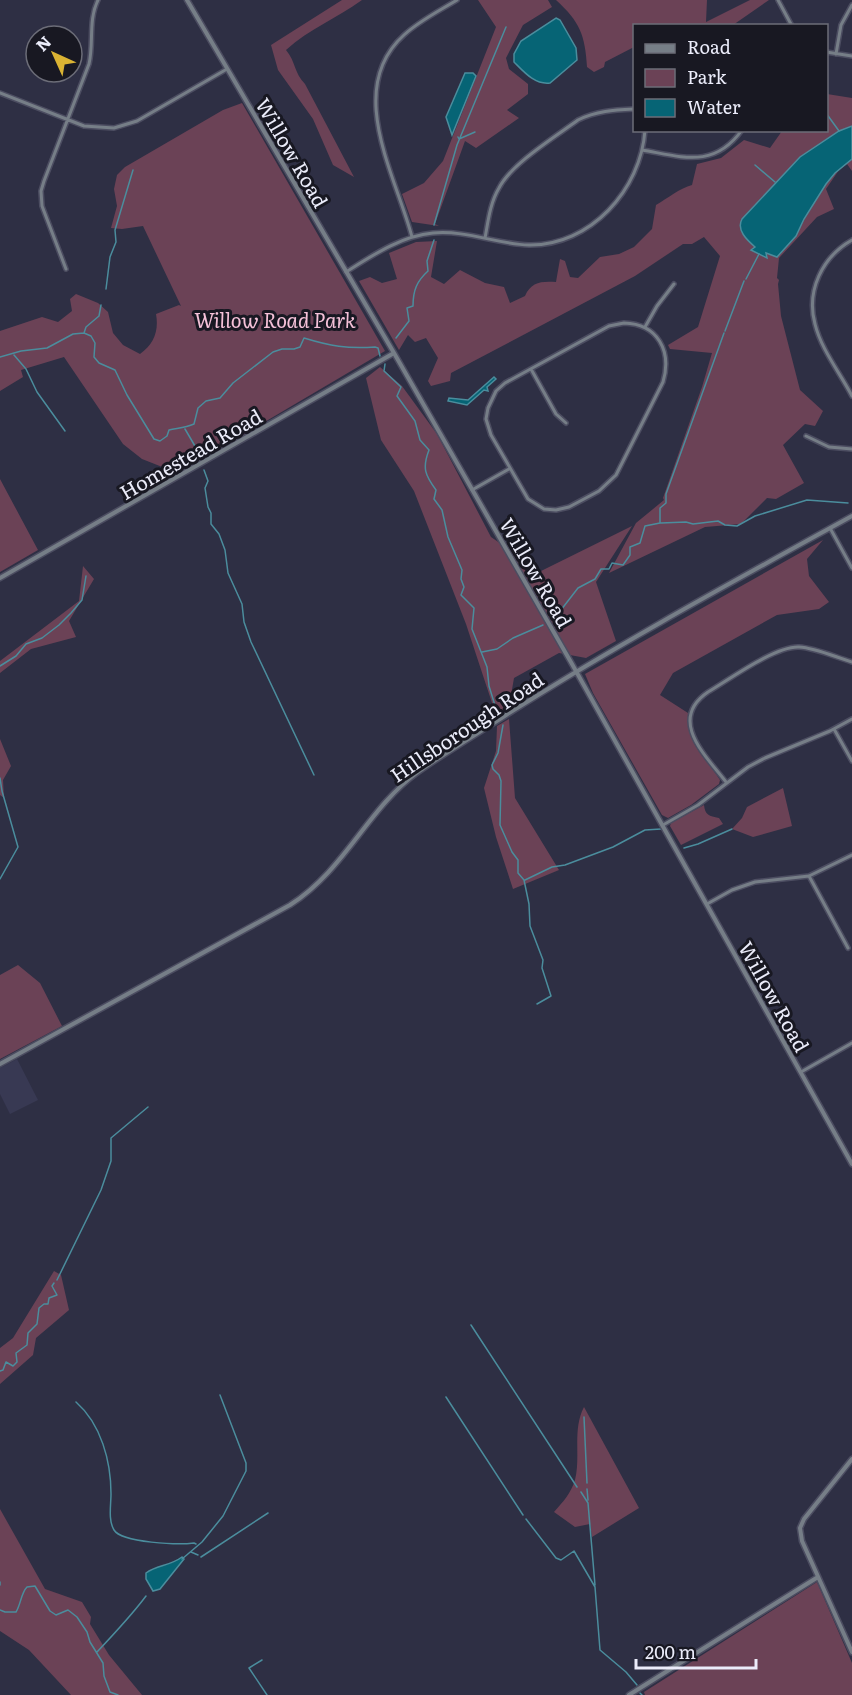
<svg xmlns="http://www.w3.org/2000/svg" width="852" height="1695" font-family="Literata,serif">
	<style>
		.built { fill: #383953 }
		.green { fill: #6b4256 }
		.water { fill: #066475; stroke: #4b8d9d; stroke-width: 1.5 }
		.lines { fill: none; stroke-linecap: round; stroke-linejoin: round }
		.stream { stroke: #4b8d9d; stroke-width: 1.5 }
		.minor-casing { stroke: #4c4d61; stroke-width: 6 }
		.tertiary-casing { stroke: #4c4d61; stroke-width: 7 }
		.minor { stroke: #767e87; stroke-width: 3 }
		.tertiary { stroke: #767e87; stroke-width: 4 }
		.labels { text-anchor: middle; dominant-baseline: central; stroke-width: 6; stroke-linejoin: round; paint-order: stroke }
		.street-label { font-size: 20px; fill: #ebecfa; stroke: #181822 }
		.park-label { font-size: 20px; font-style: italic; fill: #f5c1d8; stroke: #181822 }
	</style>
	<rect width="100%" height="100%" fill="#2e2f44"/>
	<!-- built -->
	<path class="built" d="M 17,1059 L 38,1100 L 10,1114 L 0,1094 L 0,1068 Z"/>
	<!-- green -->
	<path class="green" d="M 342,0 L 362,0 C 337,18 309,29 286,50 C 296,62 294,73 305,84 L 354,177 L 333,165 L 313,119 L 278,70 L 271,45 Z
		M 478,0 L 548,0 L 552,7 L 523,25 L 506,58 L 509,69 L 528,84 L 528,94 L 507,110 L 519,118 L 476,148 L 465,141 L 435,224 L 439,226 L 412,222 L 402,194 L 424,183 L 443,161 L 496,27 Z
		M 556,0 L 707,0 L 706,22 L 750,0 L 769,0 L 733,25 L 634,26 L 634,47 L 605,62 L 604,67 L 594,72 L 587,67 C 585,35 580,22 556,0 Z
		M 827,94 L 852,98 L 852,171 L 847,164 L 839,170 L 826,189 L 834,209 L 817,217 L 779,258 L 777,278 L 779,280 L 778,284 L 781,316 L 800,390 L 823,411 L 815,426 L 805,424 L 783,445 L 804,483 L 776,499 L 767,498 L 741,524 L 705,527 L 609,573 L 636,523 L 664,500 L 663,498 L 702,387 L 712,353 L 670,349 L 668,345 L 698,327 L 720,256 L 704,237 L 692,244 L 683,244 L 635,276 L 451,373 L 450,381 L 431,386 L 428,381 L 438,358 L 426,338 L 415,342 L 408,335 L 399,350 L 359,281 L 370,277 L 382,283 L 397,279 L 389,253 L 416,242 L 437,241 L 431,277 L 444,284 L 460,270 L 485,283 L 504,287 L 510,303 L 525,296 C 531,282 541,281 556,282 L 560,259 L 565,261 L 570,277 L 578,278 L 600,257 L 619,254 L 634,247 L 652,229 L 656,205 C 668,198 680,188 692,185 L 697,164 L 721,158 L 744,140 L 770,148 L 782,131 L 826,130 Z
		M 242,103 L 385,351 L 241,436 L 175,472 L 142,459 L 123,444 L 64,357 L 21,370 L 23,377 L 0,391 L 0,331 L 42,317 L 58,322 L 72,311 L 70,299 L 76,294 L 98,303 L 108,312 L 113,333 L 123,345 L 140,354 C 154,344 159,331 156,314 L 179,305 L 181,306 L 143,226 L 122,229 L 111,228 L 117,206 L 114,189 L 117,175 L 125,167 L 223,110 Z
		M 380,367 L 402,386 L 437,434 L 491,537 L 541,571 L 632,526 L 596,582 L 616,641 L 586,658 L 559,653 L 514,678 L 509,707 L 496,715 L 466,624 L 414,491 L 381,440 L 366,378 Z
		M 0,479 L 38,550 L 0,572 Z
		M 823,540 L 807,559 L 809,576 L 829,602 L 819,609 L 777,615 L 673,673 L 660,695 L 688,713 C 687,745 704,755 720,780 L 719,784 L 691,805 L 668,818 L 662,815 L 593,693 L 585,674 Z
		M 83,566 L 94,579 L 69,621 L 76,637 L 31,649 L 0,673 L 0,661 L 79,601 Z
		M 509,719 L 515,798 L 559,870 L 513,889 L 496,837 L 484,788 L 496,751 L 497,726 Z
		M 0,739 L 11,766 L 3,780 L 4,798 L 0,795 Z
		M 783,788 L 792,826 L 753,837 L 732,829 L 742,818 L 747,807 Z
		M 704,805 C 705,815 709,816 719,818 L 723,824 L 681,845 L 670,826 L 671,823 Z
		M 18,965 L 40,983 L 62,1026 L 0,1059 L 0,975 Z
		M 54,1271 L 61,1275 L 69,1310 L 36,1338 L 33,1355 L 0,1384 L 0,1348 L 13,1338 Z
		M 584,1407 L 639,1508 L 592,1537 L 590,1524 L 575,1527 L 554,1512 C 563,1502 571,1493 575,1480 C 581,1456 572,1430 584,1407 Z
		M 0,1509 L 45,1589 L 82,1602 L 91,1617 L 90,1624 L 109,1655 L 142,1695 L 71,1695 L 29,1650 L 0,1631 Z
		M 817,1582 L 852,1663 L 852,1695 L 645,1695 L 644,1692 Z"/>
	<!-- water -->
	<path class="water" d="M 556,18 L 560,20 L 576,48 L 577,60 L 550,83 C 535,85 524,72 514,62 L 514,54 L 521,41 Z
		M 465,73 L 473,73 L 476,76 L 452,135 L 446,117 Z
		M 852,126 L 852,159 L 835,173 L 826,184 L 804,219 L 796,236 L 777,257 L 766,253 L 767,258 L 751,250 L 755,247 C 747,240 736,230 742,219 L 800,157 L 839,131 Z
		M 494,377 L 496,379 L 487,387 L 488,391 L 484,390 L 467,405 L 448,401 L 449,398 L 468,400 Z
		M 182,1557 L 184,1559 L 160,1589 L 153,1591 L 146,1579 L 146,1573 C 157,1565 170,1566 182,1557 Z"/>
	<g class="lines">
		<!-- stream -->
		<path class="stream" d="M 826,113 L 839,131
			M 458,137 L 459,139 L 475,132
			M 755,165 L 775,182
			M 434,225 L 457,145 L 506,27
			M 746,279 L 759,254
			M 106,289 L 110,257 L 116,242 L 115,230 L 133,170
			M 725,331 L 744,281
			M 84,333 L 86,327 L 99,316 L 101,305
			M 396,338 L 409,321 L 407,308 L 413,306 C 413,290 417,281 428,271 L 427,261 L 434,240
			M 14,355 L 26,369 L 37,392 L 65,431
			M 0,357 L 21,351 L 47,348 L 73,334 L 84,333 L 91,336 L 95,343 L 94,357 L 99,363 L 115,370 L 127,395 L 154,439 L 160,441 L 167,436 L 169,430 C 178,428 185,428 194,424 L 198,408 L 206,401 L 220,398 L 233,383 L 273,352 L 282,349 L 294,349 L 300,347 L 304,338 C 330,346 347,349 375,347 L 378,348 L 380,356
			M 385,364 L 384,371 L 401,387 L 397,396 L 415,421 L 420,440 L 429,450 C 422,468 425,475 436,490 L 434,499 L 442,510 L 448,537 L 462,570 L 461,579 L 464,587 L 461,595 L 474,608 L 472,629 L 487,667 L 489,686 L 497,712
			M 185,429 L 202,458
			M 204,470 L 208,481 L 205,488 L 208,507 L 211,513 L 211,524 L 219,534 L 225,550 L 228,573 L 242,604 L 244,622 L 251,642 L 314,775
			M 661,523 L 686,522 L 693,524 L 718,521 L 725,525 L 737,526 L 755,516 L 807,500 L 848,503
			M 554,619 L 578,588 L 595,579 L 601,569 L 609,569 L 612,563 L 623,565 L 630,555 L 630,547 L 640,543 L 645,526 L 660,523 L 660,508 L 666,503 L 666,494 L 724,333
			M 482,652 L 497,649 L 513,638 L 543,625
			M 0,666 L 16,656 L 26,644 L 42,638 L 59,625 L 71,613 L 82,600 L 86,576
			M 503,725 L 498,753 L 492,765 L 493,769 L 499,775 L 501,781 L 500,825 L 512,852 L 518,860 L 518,873 L 524,880 L 529,904 L 530,926 L 543,960 L 542,968 L 551,996 L 537,1004
			M 0,778 L 2,791 L 18,847 L 0,879
			M 684,848 L 698,844 L 732,829
			M 525,880 L 552,867 L 565,865 L 613,847 L 645,830 L 661,829
			M 57,1280 L 101,1190 L 111,1161 L 111,1138 L 148,1107
			M 471,1325 L 577,1487
			M 0,1371 L 3,1370 L 6,1362 L 13,1366 L 17,1362 L 16,1353 L 27,1345 L 28,1333 L 37,1324 L 39,1308 L 44,1304 L 48,1304 L 49,1298 L 57,1295 L 52,1286 L 54,1283
			M 446,1397 L 523,1515
			M 76,1402 C 101,1424 111,1461 111,1494 C 111,1505 108,1520 114,1530 C 122,1543 179,1545 194,1543 L 196,1544
			M 584,1417 L 587,1483
			M 587,1489 L 588,1500
			M 581,1492 L 588,1503 L 595,1585
			M 526,1519 L 556,1558 L 561,1560 L 574,1551 L 595,1587 L 600,1650 L 626,1672 L 637,1685
			M 191,1552 L 198,1555
			M 201,1557 L 268,1513
			M 182,1559 L 202,1542 L 223,1516 L 246,1471 L 246,1463 L 220,1395
			M 0,1582 L 0,1585
			M 0,1610 L 5,1612 L 16,1612 C 21,1604 21,1593 27,1587 L 35,1586 L 50,1611 L 56,1615 L 68,1610 L 77,1617 L 87,1632 L 90,1642 L 103,1663 L 104,1676 L 110,1692 L 118,1695
			M 97,1652 C 114,1634 131,1616 146,1596
			M 262,1660 L 249,1668 L 267,1695
			M 640,1693 L 642,1695"/>
		<defs>
			<path id="minor" d="M 778,0 L 792,26
				M 826,52 L 852,56
				M 836,54 L 841,25 L 852,5
				M 0,93 L 84,126 L 114,128 L 137,121 L 227,69
				M 642,150 C 683,157 714,169 742,130
				M 412,237 C 396,176 344,89 404,35 C 419,21 439,11 457,0
				M 485,238 C 488,222 490,203 499,188 C 511,164 555,137 578,120 C 596,111 614,110 634,109
				M 852,240 C 822,257 806,291 815,324 C 821,349 840,373 852,396
				M 66,269 L 42,206 L 41,191 L 44,181 L 89,64 C 94,43 88,20 98,0
				M 346,272 C 373,255 401,236 433,233 C 466,230 497,244 529,245 C 590,246 641,190 645,130
				M 624,323 C 658,324 672,351 663,382 L 616,475 L 599,491 L 569,507 L 556,510 L 544,509 L 528,499 L 491,435 L 486,419 L 488,408 L 496,391 L 505,383 L 609,326 Z
				M 645,327 L 657,306 L 674,284
				M 531,369 L 556,414 L 566,423
				M 806,436 L 829,447 L 852,449
				M 472,490 L 509,469
				M 830,528 L 852,568
				M 834,729 L 852,761
				M 726,782 C 706,756 667,720 708,692 C 730,679 775,646 799,647 C 816,648 835,657 852,662
				M 663,825 L 698,805 L 748,767 L 765,758 L 830,731 L 852,719
				M 809,876 L 848,948
				M 707,904 L 732,890 L 755,882 L 809,876 L 852,855
				M 801,1072 L 852,1043"/>
			<path id="tertiary" d="M 187,0 L 394,353 L 572,664 L 852,1164
				M 0,578 L 394,353
				M 0,1064 L 290,905 C 346,869 367,809 418,772 C 446,752 477,734 506,715 C 618,644 736,580 852,516
				M 852,1459 L 804,1519 L 800,1528 L 802,1541 L 852,1652
				M 629,1695 L 818,1577"/>
		</defs>
		<!-- minor casing -->
		<use href="#minor" class="minor-casing"/>
		<!-- tertiary casing -->
		<use href="#tertiary" class="tertiary-casing"/>
		<!-- minor -->
		<use href="#minor" class="minor"/>
		<!-- tertiary -->
		<use href="#tertiary" class="tertiary"/>
	</g>
	<g class="labels">
		<!-- street labels -->
		<g class="street-label">
			<text transform="translate(293 152) rotate(60)">Willow Road</text>
			<text transform="translate(190 453) rotate(-30)">Homestead Road</text>
			<text transform="translate(537 572) rotate(60)">Willow Road</text>
			<text transform="translate(466 726) rotate(-34)">Hillsborough Road</text>
			<text transform="translate(775 996) rotate(61)">Willow Road</text>
		</g>
		<!-- park labels -->
		<g class="park-label">
			<text x="275" y="319">Willow Road Park</text>
		</g>
	</g>
	<!-- legend -->
	<rect x="633" y="24" width="195" height="108" fill="#181822" stroke="#6c6d78" stroke-width="1.5"/>
	<rect x="645" y="44" width="30" height="9" fill="#767e87" stroke="#6c6d78" stroke-width="1.5"/>
	<text x="687" y="54" font-size="18" fill="#ebecfa">Road</text>
	<rect x="645" y="69" width="30" height="18" fill="#6b4256" stroke="#6c6d78" stroke-width="1.5"/>
	<text x="687" y="84" font-size="18" fill="#ebecfa">Park</text>
	<rect x="645" y="99" width="30" height="18" fill="#066475" stroke="#6c6d78" stroke-width="1.5"/>
	<text x="687" y="114" font-size="18" fill="#ebecfa">Water</text>
	<!-- north arrow -->
	<g transform="translate(54 54) rotate(315)"><circle r="28" fill="#181822" stroke="#6c6d78" stroke-width="1.5"/>
	<path d="M0-4.5L10 22L0 15L-10 22Z" fill="#dab333"/>
	<text y="-9" font-size="16" font-weight="bold" text-anchor="middle" fill="#ebecfa">N</text>
	</g>
	<!-- scale -->
	<path d="M636 1659v9h120v-9" fill="none" stroke="#ebecfa" stroke-width="3"/>
	<text x="645" y="1659" font-size="18" fill="#ebecfa" stroke="#181822" stroke-width="4.5" paint-order="stroke">200 m</text>
</svg>
